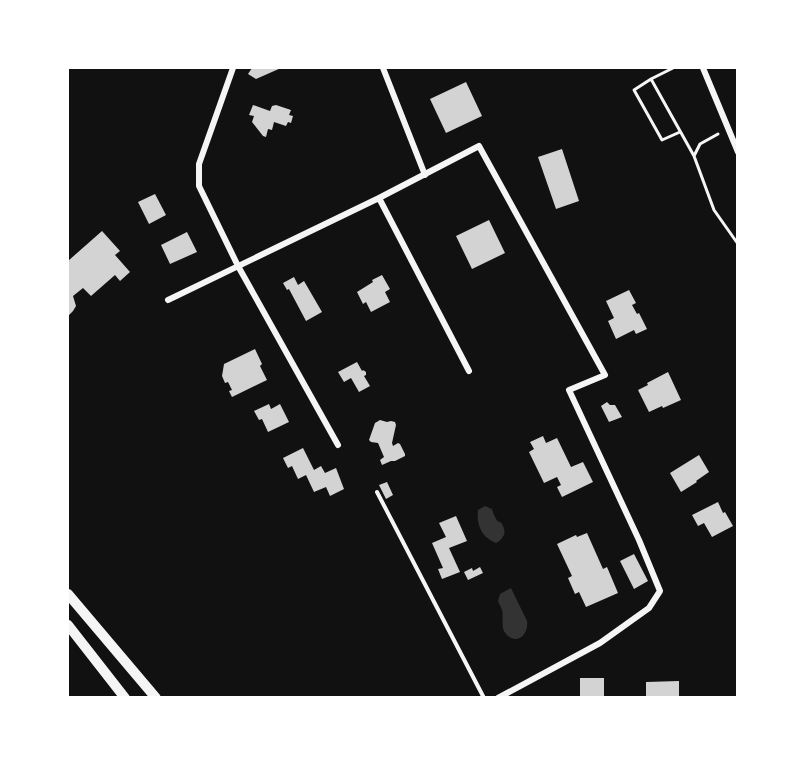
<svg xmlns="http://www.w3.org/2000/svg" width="805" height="765" font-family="'Sofia Sans Condensed',sans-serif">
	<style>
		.water { fill: #333 }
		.building { fill: #d3d3d3 }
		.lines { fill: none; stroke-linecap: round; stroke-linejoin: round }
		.path { stroke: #f5f5f5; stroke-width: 3 }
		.service { stroke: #f5f5f5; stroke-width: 4 }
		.minor { stroke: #f5f5f5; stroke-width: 6 }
		.primary { stroke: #f5f5f5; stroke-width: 10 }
	</style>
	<rect width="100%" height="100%" fill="#111"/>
	<!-- water -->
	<path class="water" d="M 485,506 L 492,509 C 493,512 494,516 496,519 C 500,525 500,519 503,526 C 507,534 502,540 496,543 C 482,538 476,525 478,510 Z
		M 511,588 L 527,621 C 529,634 517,646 506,634 C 500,628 504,618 502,610 C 501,607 499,604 498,601 L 500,594 Z"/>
	<!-- building -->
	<path class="building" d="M 252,68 L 281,68 L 256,79 L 248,74 Z
		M 466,82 L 482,116 L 446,133 L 430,99 Z
		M 253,105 L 270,111 L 272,106 L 276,105 L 291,110 L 289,115 L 293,116 L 291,123 L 288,122 L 286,126 L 274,122 L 272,130 L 268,129 L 266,137 L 263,136 L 252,122 L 254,116 L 249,115 Z
		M 562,149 L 579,201 L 556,209 L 538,157 Z
		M 155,194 L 166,215 L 149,224 L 138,202 Z
		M 489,220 L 505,253 L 472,269 L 456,236 Z
		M 102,231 L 120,251 L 115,255 L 130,272 L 120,281 L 115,275 L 91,296 L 83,288 L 73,296 L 76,306 L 73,311 L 68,316 L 68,261 Z
		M 187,232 L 197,252 L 170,264 L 161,245 Z
		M 382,275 L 390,289 L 385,292 L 390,302 L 371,312 L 366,302 L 363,304 L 357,292 L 373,282 L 372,280 Z
		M 294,277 L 298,285 L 304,281 L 322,312 L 306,321 L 289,289 L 287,290 L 283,283 Z
		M 629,290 L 636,303 L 632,305 L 637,314 L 639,313 L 647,329 L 636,334 L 634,330 L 616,339 L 608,321 L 614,318 L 606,301 Z
		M 255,349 L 262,364 L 260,366 L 267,380 L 232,397 L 229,391 L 232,390 L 228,382 L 225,383 L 222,376 L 224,364 Z
		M 357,362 L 362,371 L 363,370 L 366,372 L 366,375 L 364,376 L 370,386 L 359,392 L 351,378 L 344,382 L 338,372 Z
		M 668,372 L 681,400 L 663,408 L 662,406 L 649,412 L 638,390 L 648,385 L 647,383 Z
		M 607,402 L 610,405 L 615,405 L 622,417 L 609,422 L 601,406 Z
		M 269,404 L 271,409 L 280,404 L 289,422 L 268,432 L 262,419 L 259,420 L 254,411 Z
		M 380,420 L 387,422 L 391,421 L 395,422 L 396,425 L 392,443 L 393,446 L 398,443 L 400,444 L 405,454 L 405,456 L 395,461 L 391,461 L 382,465 L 380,460 L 384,457 L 378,443 L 371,442 L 369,440 L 375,423 Z
		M 543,436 L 546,443 L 557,438 L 571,467 L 583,462 L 593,482 L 562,497 L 557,487 L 561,485 L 557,477 L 544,483 L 529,452 L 534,449 L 530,442 Z
		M 303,448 L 314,470 L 321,466 L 325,473 L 336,468 L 344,489 L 330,496 L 326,487 L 314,492 L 306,475 L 298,479 L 292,466 L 288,468 L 283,458 Z
		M 699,455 L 709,472 L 696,481 L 697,482 L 681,492 L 670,473 Z
		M 387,482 L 393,495 L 386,499 L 379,485 Z
		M 718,502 L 723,513 L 725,512 L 733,526 L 712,537 L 704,523 L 698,526 L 692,515 Z
		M 456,516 L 467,541 L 449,548 L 460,572 L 442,579 L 438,569 L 443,568 L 432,543 L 446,537 L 439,523 Z
		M 587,533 L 603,569 L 607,567 L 618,593 L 586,607 L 579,592 L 575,594 L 568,578 L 572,576 L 557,544 L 576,535 L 577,537 Z
		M 634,554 L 648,581 L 634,589 L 620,561 Z
		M 480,567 L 483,573 L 468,580 L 464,572 L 472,568 L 473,571 Z
		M 580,678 L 604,678 L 604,698 L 580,698 Z
		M 679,681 L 679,698 L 646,698 L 646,682 Z"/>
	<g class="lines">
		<!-- path -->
		<path class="path" d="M 673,68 L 651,79 L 694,156
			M 651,79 L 634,90 L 662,140 L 680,132
			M 718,134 L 700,144 L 694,156 L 714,210 L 738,244"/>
		<!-- service -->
		<path class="service" d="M 377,492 L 484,698"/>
		<!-- minor -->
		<path class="minor" d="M 233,68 L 199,164 L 199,186 L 238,266 L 338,445
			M 383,68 L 425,175
			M 703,68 L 738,152
			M 379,198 L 469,371
			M 168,300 L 379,198 L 479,146 L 605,375 L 569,390 L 639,540 L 660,591 L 649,608 L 600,643 L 498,698"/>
		<!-- primary -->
		<path class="primary" d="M 68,594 L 156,698
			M 68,625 L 125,698"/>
	</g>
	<!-- border -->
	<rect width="805" height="765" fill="none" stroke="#ffffff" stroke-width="138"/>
</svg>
